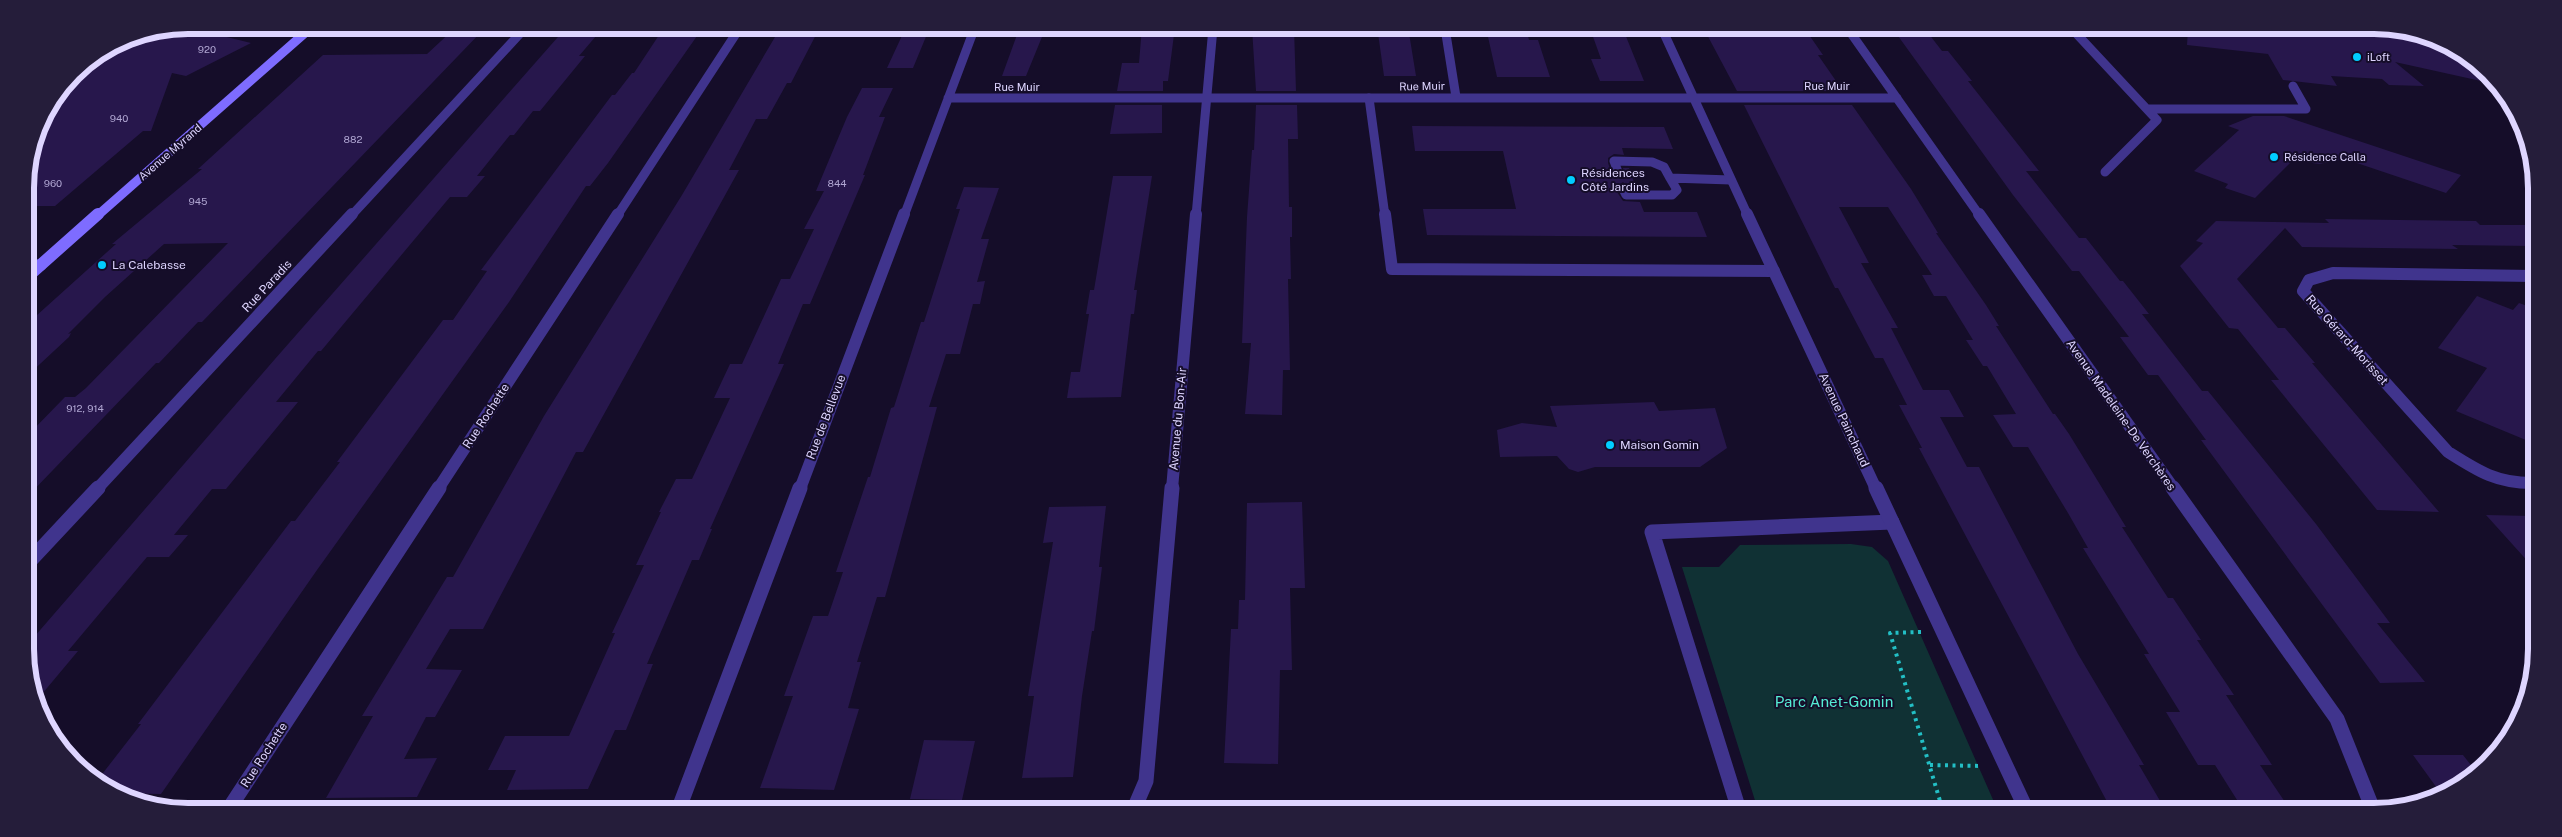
<svg xmlns="http://www.w3.org/2000/svg" width="2562" height="837" font-family="'Public Sans',sans-serif">
	<style>
		.green { fill: #103134 }
		.building { fill: #27174c }
		.lines { fill: none; stroke-linecap: round; stroke-linejoin: round }
		.path { stroke: #23bfc5; stroke-width: 4; stroke-dasharray: 3 4.5; stroke-linecap: butt }
		.lane-far2 { stroke: #40348d; stroke-width: 9 }
		.lane-far1 { stroke: #40348d; stroke-width: 12 }
		.lane { stroke: #40348d; stroke-width: 15 }
		.street-far2 { stroke: #40348d; stroke-width: 9 }
		.street-far1 { stroke: #40348d; stroke-width: 12 }
		.street { stroke: #40348d; stroke-width: 15 }
		.secondary-far1 { stroke: #7e6cff; stroke-width: 9 }
		.secondary { stroke: #7e6cff; stroke-width: 12 }
		.poi-dot { fill: #01cdff; stroke: #150d29; stroke-width: 2 }
		.labels { text-anchor: middle; dominant-baseline: central; stroke-width: 4; stroke-linejoin: round; paint-order: stroke }
		.number-label { font-size: 10px; fill: #b0a6d2 }
		.far-poi-label { font-size: 11px; fill: #ded5ff; stroke: #150d29; text-anchor: start }
		.far-street-label { font-size: 11px; fill: #ded5ff; stroke: #150d29 }
		.poi-label { font-size: 12px; fill: #ded5ff; stroke: #150d29; text-anchor: start }
		.street-label { font-size: 12px; fill: #ded5ff; stroke: #150d29 }
		.near-park-label { font-size: 15px; fill: #55ecd4; stroke: #150d29 }
		.rim { fill: none; stroke: #ded5ff; stroke-width: 6 }
	</style>
	<rect width="100%" height="100%" fill="#150d29"/>
	<!-- green -->
	<path class="green" d="M 1851,544 L 1872,547 L 1888,561 L 1998,811 L 1758,810 L 1682,567 L 1719,567 L 1740,545 Z"/>
	<!-- building -->
	<path class="building" d="M 182,26 L 251,43 L 186,76 L 172,73 L 151,131 L 143,131 L 55,206 L 25,206 L 25,177 L 38,125 L 73,72 L 126,37 Z
		M 665,26 L 704,26 L 608,163 L 590,186 L 586,186 L 509,302 L 317,570 L 161,794 L 114,793 L 106,790 L 96,782 L 141,724 L 138,724 L 291,521 L 295,521 L 340,462 L 337,462 L 443,320 L 453,320 L 487,271 L 481,270 L 612,95 L 615,95 L 632,73 L 634,73 Z
		M 906,27 L 930,27 L 913,68 L 887,68 Z
		M 1142,27 L 1175,27 L 1168,81 L 1163,81 L 1163,91 L 1117,91 L 1122,63 L 1139,63 Z
		M 1252,28 L 1294,28 L 1296,91 L 1256,91 Z
		M 1486,28 L 1526,28 L 1529,40 L 1538,40 L 1550,77 L 1497,77 Z
		M 454,29 L 484,29 L 202,322 L 198,322 L 159,363 L 156,363 L 27,497 L 27,436 L 65,397 L 75,397 L 86,388 L 228,243 L 164,244 L 105,297 L 68,334 L 71,333 L 69,337 L 26,377 L 26,325 L 116,244 L 112,244 L 202,169 L 198,169 L 323,55 L 427,54 Z
		M 565,29 L 602,29 L 579,56 L 585,56 L 540,111 L 533,111 L 514,135 L 510,135 L 477,176 L 485,176 L 467,197 L 450,197 L 321,351 L 318,351 L 276,402 L 298,402 L 226,489 L 212,489 L 174,535 L 188,535 L 169,557 L 147,557 L 68,651 L 78,651 L 37,700 L 28,681 L 28,644 L 275,359 Z
		M 787,29 L 819,29 L 791,83 L 787,83 L 767,119 L 756,119 L 729,170 L 739,170 L 583,452 L 576,452 L 483,629 L 450,629 L 426,669 L 462,670 L 435,717 L 426,717 L 404,759 L 437,758 L 417,797 L 326,798 L 373,716 L 362,716 L 447,577 L 453,577 L 544,416 L 682,195 L 775,37 L 783,37 Z
		M 1704,29 L 1805,29 L 1823,55 L 1818,55 L 1843,91 L 1737,91 Z
		M 1893,29 L 1925,29 L 1942,51 L 1948,51 L 1972,81 L 1968,81 L 2039,171 L 2026,171 L 2079,238 L 2086,238 L 2120,281 L 2123,281 L 2149,314 L 2142,314 L 2202,391 L 2208,391 L 2316,524 L 2390,623 L 2377,623 L 2425,682 L 2380,683 L 2201,440 L 2206,440 L 2158,375 L 2148,375 L 2120,337 L 2129,337 L 2079,271 L 2072,271 L 2013,195 Z
		M 2188,30 L 2417,31 L 2464,52 L 2499,85 L 2395,62 L 2424,86 L 2389,85 L 2382,79 L 2331,76 L 2337,86 L 2283,80 L 2268,54 L 2187,45 Z
		M 1018,32 L 1044,32 L 1026,76 L 1002,76 Z
		M 1378,33 L 1409,33 L 1416,76 L 1384,76 Z
		M 1592,34 L 1625,34 L 1644,81 L 1600,81 L 1591,59 L 1601,59 Z
		M 862,88 L 893,88 L 879,117 L 885,117 L 863,175 L 865,175 L 810,304 L 803,304 L 778,364 L 784,364 L 710,529 L 712,529 L 699,560 L 692,560 L 647,664 L 653,664 L 626,730 L 615,730 L 588,789 L 507,790 L 516,770 L 488,770 L 505,736 L 569,736 L 615,633 L 612,633 L 644,565 L 636,565 L 661,512 L 659,512 L 676,479 L 692,479 L 730,398 L 714,398 L 730,364 L 742,364 L 781,279 L 790,279 L 814,229 L 804,229 L 824,191 L 816,191 L 847,117 Z
		M 1115,105 L 1162,105 L 1162,133 L 1110,134 Z
		M 1256,105 L 1297,105 L 1298,139 L 1288,139 L 1289,207 L 1292,207 L 1292,237 L 1290,237 L 1291,279 L 1288,279 L 1290,370 L 1283,370 L 1282,415 L 1245,414 L 1251,343 L 1242,343 L 1247,217 L 1252,150 L 1254,150 Z
		M 1744,105 L 1852,105 L 1911,189 L 1938,233 L 1936,233 L 1986,305 L 1999,326 L 1996,326 L 2053,414 L 2055,414 L 2069,434 L 2126,527 L 2122,527 L 2168,598 L 2173,598 L 2201,640 L 2197,640 L 2234,695 L 2226,695 L 2272,765 L 2260,765 L 2291,811 L 2244,811 L 2215,765 L 2198,765 L 2166,712 L 2180,712 L 2144,654 L 2149,654 L 2083,548 L 2088,548 L 2068,513 L 2028,447 L 2013,447 L 1993,415 L 2016,414 L 1987,366 L 1983,366 L 1966,340 L 1973,340 L 1946,296 L 1934,296 L 1922,275 L 1932,275 L 1888,207 L 1839,207 L 1869,263 L 1861,263 L 1898,328 L 1891,328 L 1923,390 L 1949,390 L 1964,417 L 1940,417 L 1967,467 L 1979,467 L 2078,654 L 2144,765 L 2139,765 L 2166,811 L 2112,811 L 1919,448 L 1922,448 L 1899,405 L 1907,405 L 1883,358 L 1875,358 L 1838,288 L 1835,288 Z
		M 2253,116 L 2284,116 L 2461,175 L 2446,193 L 2345,159 L 2319,164 L 2293,160 L 2255,198 L 2225,188 L 2228,184 L 2194,171 L 2239,130 L 2228,126 Z
		M 1412,126 L 1664,127 L 1673,149 L 1622,148 L 1624,155 L 1614,154 L 1608,158 L 1608,163 L 1613,177 L 1621,178 L 1624,174 L 1623,168 L 1629,168 L 1636,188 L 1630,188 L 1623,182 L 1617,186 L 1617,192 L 1623,201 L 1640,202 L 1644,212 L 1697,212 L 1707,237 L 1427,235 L 1423,209 L 1516,209 L 1503,151 L 1415,151 Z
		M 1113,176 L 1152,176 L 1134,290 L 1137,290 L 1134,314 L 1131,314 L 1121,397 L 1067,398 L 1071,372 L 1080,372 L 1089,314 L 1086,314 L 1090,290 L 1094,290 Z
		M 964,187 L 999,188 L 981,239 L 989,239 L 977,282 L 985,281 L 980,304 L 973,304 L 960,354 L 946,354 L 929,407 L 937,407 L 894,565 L 885,597 L 877,597 L 857,662 L 861,662 L 848,708 L 859,709 L 834,790 L 760,788 L 793,696 L 784,696 L 813,616 L 828,616 L 843,572 L 836,572 L 868,477 L 870,477 L 891,408 L 894,407 L 921,322 L 924,322 L 960,209 L 956,209 Z
		M 2325,219 L 2476,221 L 2480,225 L 2534,225 L 2534,246 L 2452,245 L 2458,249 L 2302,247 L 2285,228 L 2237,279 L 2278,328 L 2285,328 L 2315,363 L 2312,363 L 2439,512 L 2377,510 L 2271,380 L 2279,380 L 2238,329 L 2229,328 L 2180,266 L 2203,243 L 2196,241 L 2216,221 L 2329,223 Z
		M 2477,296 L 2513,310 L 2519,303 L 2533,308 L 2533,443 L 2456,411 L 2487,368 L 2438,348 Z
		M 1654,402 L 1659,411 L 1715,408 L 1727,448 L 1700,467 L 1595,467 L 1578,472 L 1569,469 L 1557,456 L 1500,457 L 1497,430 L 1522,423 L 1557,427 L 1550,406 Z
		M 1302,502 L 1305,588 L 1290,588 L 1292,670 L 1280,670 L 1278,764 L 1224,763 L 1231,629 L 1238,629 L 1239,600 L 1245,600 L 1247,503 Z
		M 1106,506 L 1099,567 L 1102,567 L 1094,631 L 1092,631 L 1082,696 L 1073,777 L 1022,778 L 1034,696 L 1028,696 L 1053,542 L 1043,543 L 1049,507 Z
		M 2486,515 L 2532,516 L 2532,566 Z
		M 924,740 L 975,741 L 962,800 L 910,799 Z
		M 2413,755 L 2463,755 L 2478,774 L 2442,795 Z"/>
	<g class="lines">
		<!-- path -->
		<path class="path" d="M 1921,632 L 1890,633 L 1943,811
			M 1930,765 L 1982,766"/>
		<!-- lane-far2 -->
		<path class="lane-far2" d="M 2073,30 L 2157,120 L 2105,172
			M 1369,98 L 1385,216
			M 2147,109 L 2306,109 L 2293,86
			M 1618,172 L 1614,161 L 1652,162 L 1664,167 L 1670,178 L 1731,180
			M 1623,189 L 1626,195 L 1672,195 L 1677,190 L 1670,178"/>
		<!-- lane-far1 -->
		<path class="lane-far1" d="M 1385,214 L 1392,269 L 1774,271"/>
		<!-- lane -->
		<path class="lane" d="M 1739,810 L 1652,532 L 1892,522"/>
		<!-- street-far2 -->
		<path class="street-far2" d="M 1445,28 L 1456,97
			M 1662,29 L 1748,216
			M 1848,29 L 1980,216
			M 948,98 L 1897,98
			M 351,216 L 527,26
			M 617,216 L 741,26
			M 904,216 L 975,27
			M 1196,216 L 1213,28"/>
		<!-- street-far1 -->
		<path class="street-far1" d="M 1747,214 L 1876,489
			M 1979,214 L 2174,489
			M 26,265 L 41,265
			M 2532,483 C 2496,483 2478,471 2448,452 L 2303,291 L 2309,280 L 2333,273 L 2533,276
			M 97,489 L 352,214
			M 438,489 L 618,214
			M 800,489 L 904,214
			M 1172,489 L 1196,214"/>
		<!-- street -->
		<path class="street" d="M 1876,488 L 2027,811
			M 2173,488 L 2337,719 L 2374,812
			M 27,564 L 98,488
			M 230,807 L 439,488
			M 679,808 L 800,488
			M 1134,809 L 1146,781 L 1172,488"/>
		<!-- secondary-far1 -->
		<path class="secondary-far1" d="M 97,216 L 314,25"/>
		<!-- secondary -->
		<path class="secondary" d="M 26,278 L 98,214"/>
	</g>
	<!-- markers -->
	<g class="poi-dot">
		<circle cx="2357" cy="57" r="5"/>
		<circle cx="2274" cy="157" r="5"/>
		<circle cx="1571" cy="180" r="5"/>
		<circle cx="102" cy="265" r="5"/>
		<circle cx="1610" cy="445" r="5"/>
	</g>
	<g class="labels">
		<!-- number labels -->
		<g class="number-label">
			<text x="207" y="49">920</text>
			<text x="119" y="118">940</text>
			<text x="353" y="139">882</text>
			<text x="53" y="183">960</text>
			<text x="837" y="183">844</text>
			<text x="198" y="201">945</text>
			<text x="85" y="408">912, 914</text>
		</g>
		<!-- far-poi labels -->
		<g class="far-poi-label">
			<text x="2367" y="57">iLoft</text>
			<text x="2284" y="157">Résidence Calla</text>
		</g>
		<!-- far-street labels -->
		<g class="far-street-label">
			<text transform="translate(1422 86) rotate(-1)">Rue Muir</text>
			<text x="1827" y="86">Rue Muir</text>
			<text x="1017" y="87">Rue Muir</text>
			<text transform="translate(170 152) rotate(-41)">Avenue Myrand</text>
		</g>
		<!-- poi labels -->
		<g class="poi-label">
			<text x="1581" y="173">Résidences<tspan x="1581" dy="14">Côté Jardins</tspan></text>
			<text x="112" y="265">La Calebasse</text>
			<text x="1620" y="445">Maison Gomin</text>
		</g>
		<!-- street labels -->
		<g class="street-label">
			<text transform="translate(267 286) rotate(-47)">Rue Paradis</text>
			<text transform="translate(2347 340) rotate(48)">Rue Gérard-Morisset</text>
			<text transform="translate(2121 415) rotate(55)">Avenue Madeleine-De Verchères</text>
			<text transform="translate(486 416) rotate(-57)">Rue Rochette</text>
			<text transform="translate(826 417) rotate(-69)">Rue de Bellevue</text>
			<text transform="translate(1178 419) rotate(-85)">Avenue du Bon-Air</text>
			<text transform="translate(1844 420) rotate(65)">Avenue Painchaud</text>
			<text transform="translate(264 755) rotate(-57)">Rue Rochette</text>
		</g>
		<!-- near-park labels -->
		<g class="near-park-label">
			<text x="1834" y="701">Parc Anet-Gomin</text>
		</g>
	</g>
	<!-- crop -->
	<path d="M0 0H2562V837H0ZM188 34H2374A154 154 0 0 1 2528 188V649A154 154 0 0 1 2374 803H188A154 154 0 0 1 34 649V188A154 154 0 0 1 188 34Z" fill="#251d3a" fill-rule="evenodd"/>
	<path class="rim" d="M188 34H2374A154 154 0 0 1 2528 188V649A154 154 0 0 1 2374 803H188A154 154 0 0 1 34 649V188A154 154 0 0 1 188 34Z"/>
</svg>
